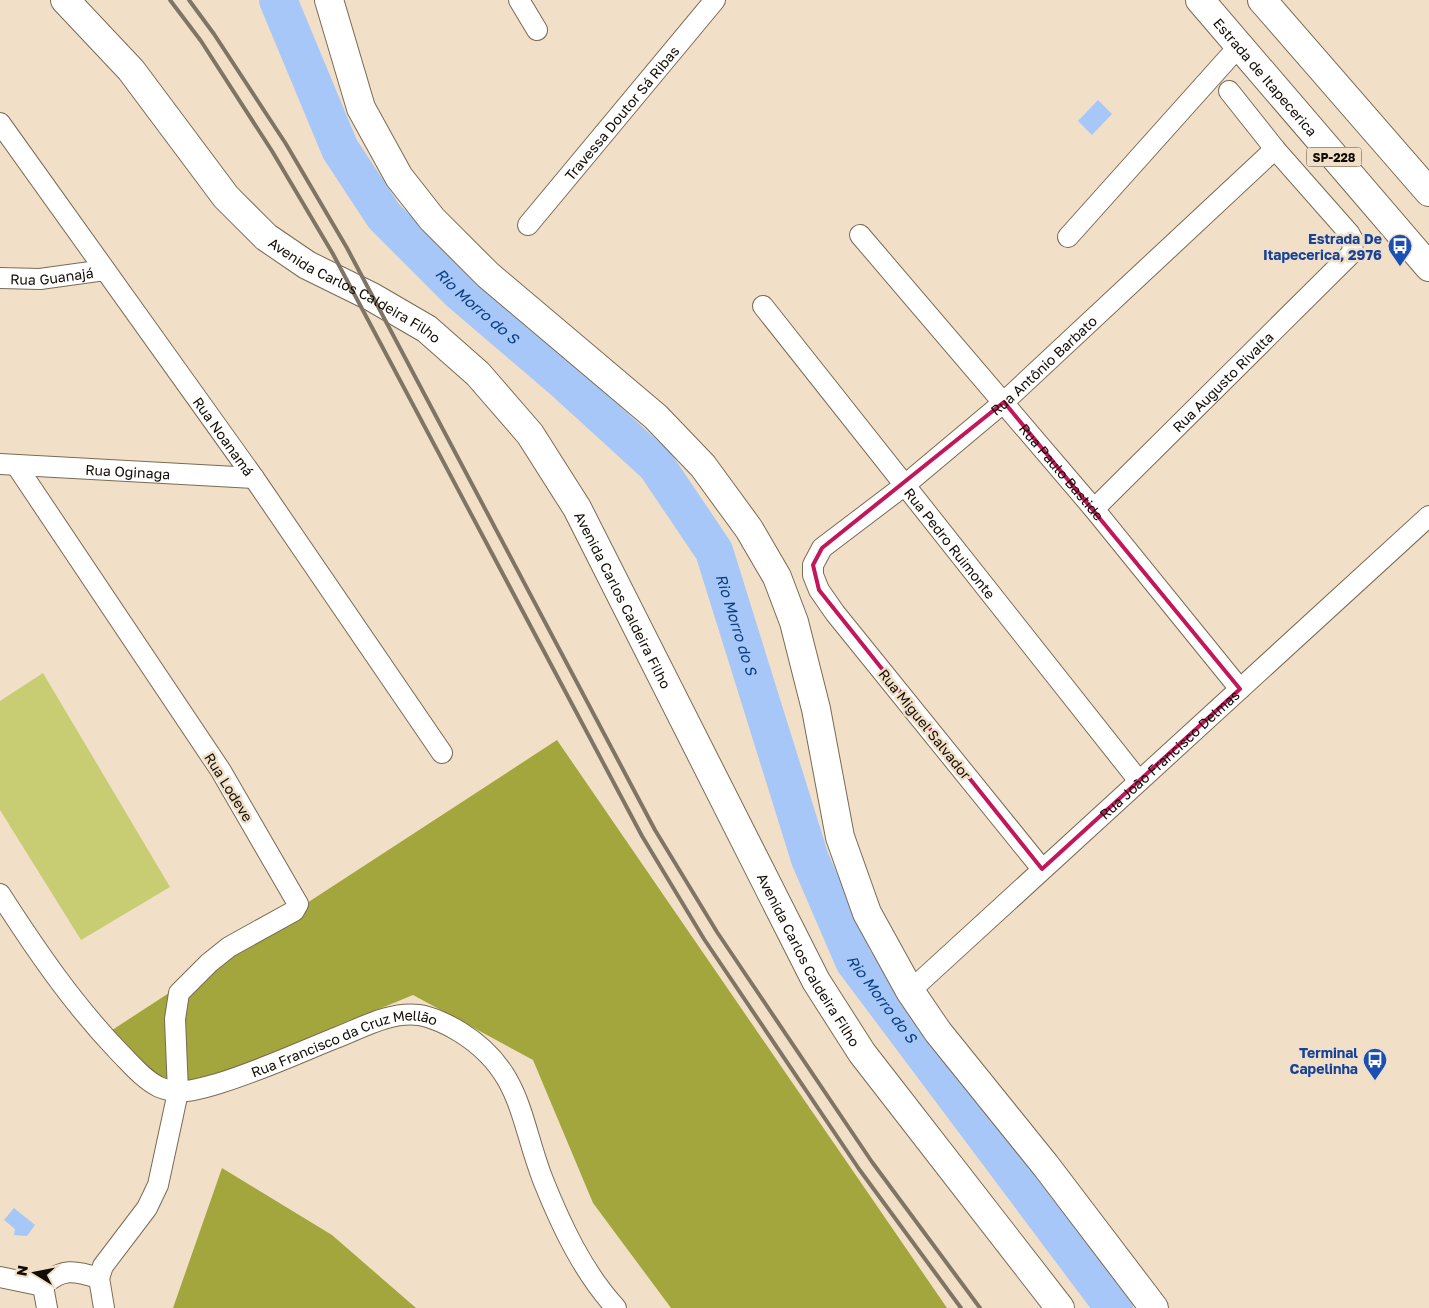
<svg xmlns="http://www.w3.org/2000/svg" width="1429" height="1308" font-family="'Golos Text',sans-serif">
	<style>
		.green { fill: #c8cc73 }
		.forest { fill: #a3a63c }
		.water { fill: #a6c7f7 }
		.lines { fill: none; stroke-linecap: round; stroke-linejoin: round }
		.river { stroke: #a6c7f7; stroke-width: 38 }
		.street-casing { stroke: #796b54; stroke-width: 22 }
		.primary-casing { stroke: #796b54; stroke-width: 30 }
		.street { stroke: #fff; stroke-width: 20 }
		.primary { stroke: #fff; stroke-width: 28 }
		.rail { stroke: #807565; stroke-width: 4 }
		.marked { fill: none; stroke: #c2185b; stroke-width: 4; stroke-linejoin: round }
		.labels { text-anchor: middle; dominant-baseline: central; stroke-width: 5; stroke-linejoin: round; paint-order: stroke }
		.shield { fill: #f1e0c7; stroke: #544c3e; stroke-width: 1 }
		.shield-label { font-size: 12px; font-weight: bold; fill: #110c04 }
		.street-label { font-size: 14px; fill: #110c04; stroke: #f1e0c7 }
		.transit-label { font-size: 14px; font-weight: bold; fill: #164399; stroke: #f1e0c7; text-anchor: end }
		.water-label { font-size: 15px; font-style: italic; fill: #0a3e82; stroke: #f1e0c7 }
	</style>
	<rect width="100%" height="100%" fill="#f1e0c7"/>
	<!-- green -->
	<path class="green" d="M 43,673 L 170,887 L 81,940 L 0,810 L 0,701 Z"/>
	<!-- forest -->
	<path class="forest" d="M 557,740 L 947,1308 L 671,1308 L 593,1203 L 533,1060 L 413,995 L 178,1092 L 103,1036 Z
		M 222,1168 L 332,1235 L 416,1308 L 173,1308 Z"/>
	<!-- water -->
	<path class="water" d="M 1098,100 L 1112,114 L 1092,135 L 1078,121 Z
		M 14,1208 L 35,1225 L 27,1236 L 14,1235 L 15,1229 L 4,1220 Z"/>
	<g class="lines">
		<!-- river -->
		<path class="river" id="s1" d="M 278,0 L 340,149 L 384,216 L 460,292 L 563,380 L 656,465 L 714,551 L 810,859 L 854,961 L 1114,1308"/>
		<defs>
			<g id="street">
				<path d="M 519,0 L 537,30"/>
				<path id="s2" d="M 0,123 L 254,478 L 442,753"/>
				<path id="s3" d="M 528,225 L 715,0"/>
				<path id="s4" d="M 860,235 L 1094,509 L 1240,689"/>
				<path d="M 1068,237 L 1239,46"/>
				<path id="s5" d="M 0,278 L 40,279 L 105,270"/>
				<path id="s6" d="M 763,306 L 1139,781"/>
				<path id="s7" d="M 0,464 L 254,478"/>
				<path id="s8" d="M 1094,509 L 1352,253 L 1353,240 L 1349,233 L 1275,149 L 1229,91"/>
				<path id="s9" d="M 1042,869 L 835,613 L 819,590 L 813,575 L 813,565 L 822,548 L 905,485 L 1004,402 L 1275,149"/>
				<path id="s10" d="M 0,894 C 36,950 73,1004 119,1052 C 131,1064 143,1079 159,1087 C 180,1096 199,1089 220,1083 C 259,1071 296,1054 333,1039 C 360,1029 389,1011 419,1015 C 432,1017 449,1025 460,1032 C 522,1070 520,1121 543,1180 C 561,1225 583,1272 616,1308"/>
				<path id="s11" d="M 910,991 L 1429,516"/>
				<path d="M 0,1277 L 43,1286 C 62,1267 75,1271 99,1278 L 103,1266 L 147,1208 L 158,1185 L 178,1092 L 175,1019 L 179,993 L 209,963 L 229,947 L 294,911 L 298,904 L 221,771 L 16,465"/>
				<path d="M 99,1278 L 104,1308"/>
				<path d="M 43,1286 L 47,1308"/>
			</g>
			<g id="primary">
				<path id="s12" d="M 65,0 L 131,70 L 226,197 L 266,237 L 307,265 L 372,297 L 427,329 L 478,374 L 530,434 L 577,508 L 816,981 L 862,1053 L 1060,1308"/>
				<path d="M 329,0 L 361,108 L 399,177 L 432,219 L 488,275 L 656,417 L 703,466 L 749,529 L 777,577 L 794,622 L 816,709 L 840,837 L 867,913 L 910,991 L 938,1032 L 1046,1166 L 1154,1308"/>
				<path id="s13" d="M 1200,0 L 1429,267"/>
				<path d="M 1262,0 L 1429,192"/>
			</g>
		</defs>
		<!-- street casing -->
		<use href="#street" class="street-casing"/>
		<!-- primary casing -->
		<use href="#primary" class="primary-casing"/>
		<!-- street -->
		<use href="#street" class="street"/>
		<!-- primary -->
		<use href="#primary" class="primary"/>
		<!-- rail -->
		<path class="rail" d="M 170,0 L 201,41 L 272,151 L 333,254 L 642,836 L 704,939 L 859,1169 L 961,1308
			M 189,0 L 214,34 L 286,144 L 347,248 L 655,830 L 717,932 L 872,1162 L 980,1308"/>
	</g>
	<!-- marked area -->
	<path class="marked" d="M 1004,402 L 1240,689 L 1042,869 L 819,590 L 813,565 L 822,548 Z"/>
	<!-- icons -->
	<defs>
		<symbol id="bus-pin" viewBox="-11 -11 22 30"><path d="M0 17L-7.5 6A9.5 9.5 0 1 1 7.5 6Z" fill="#1a4fb4" stroke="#f1e0c7"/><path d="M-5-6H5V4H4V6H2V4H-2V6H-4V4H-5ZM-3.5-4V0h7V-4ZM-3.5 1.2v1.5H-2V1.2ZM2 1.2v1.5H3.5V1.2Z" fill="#fff"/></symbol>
	</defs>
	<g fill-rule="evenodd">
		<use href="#bus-pin" x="1386" y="232" width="28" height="38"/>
		<use href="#bus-pin" x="1361" y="1046" width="28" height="38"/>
	</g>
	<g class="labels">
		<!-- shield labels -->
		<rect class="shield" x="1306.5" y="147.5" width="55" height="19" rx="4"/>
		<g class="shield-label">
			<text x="1334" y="157">SP-228</text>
		</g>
		<!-- street labels -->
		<g class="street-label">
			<text stroke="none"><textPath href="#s13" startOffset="101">Estrada de Itapecerica</textPath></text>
			<text stroke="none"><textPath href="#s3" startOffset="146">Travessa Doutor Sá Ribas</textPath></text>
			<text stroke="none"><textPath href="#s5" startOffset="52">Rua Guanajá</textPath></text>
			<text stroke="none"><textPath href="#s12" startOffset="415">Avenida Carlos Caldeira Filho</textPath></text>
			<text stroke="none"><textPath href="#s9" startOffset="690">Rua Antônio Barbato</textPath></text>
			<text stroke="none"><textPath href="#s8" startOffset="181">Rua Augusto Rivalta</textPath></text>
			<text stroke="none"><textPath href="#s2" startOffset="385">Rua Noanamá</textPath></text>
			<text stroke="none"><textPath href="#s7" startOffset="128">Rua Oginaga</textPath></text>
			<text stroke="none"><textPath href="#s4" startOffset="311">Rua Paulo Bastide</textPath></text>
			<text stroke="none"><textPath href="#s6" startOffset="302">Rua Pedro Ruimonte</textPath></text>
			<text stroke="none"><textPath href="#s12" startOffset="835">Avenida Carlos Caldeira Filho</textPath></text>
			<text transform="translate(925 724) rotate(51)">Rua Miguel Salvador</text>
			<text stroke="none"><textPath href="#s11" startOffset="351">Rua João Francisco Delmas</textPath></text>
			<text transform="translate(229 787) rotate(58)">Rua Lodeve</text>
			<text stroke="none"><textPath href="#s12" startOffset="1240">Avenida Carlos Caldeira Filho</textPath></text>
			<text stroke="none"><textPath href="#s10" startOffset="446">Rua Francisco da Cruz Mellão</textPath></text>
		</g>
		<!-- transit labels -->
		<g class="transit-label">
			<text x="1382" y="238">Estrada De<tspan x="1382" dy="16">Itapecerica, 2976</tspan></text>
			<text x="1358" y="1052">Terminal<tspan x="1358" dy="16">Capelinha</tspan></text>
		</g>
		<!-- water labels -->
		<g class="water-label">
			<text stroke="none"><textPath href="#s1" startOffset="371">Rio Morro do S</textPath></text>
			<text stroke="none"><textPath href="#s1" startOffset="791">Rio Morro do S</textPath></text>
			<text stroke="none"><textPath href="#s1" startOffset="1195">Rio Morro do S</textPath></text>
		</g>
	</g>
	<!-- north arrow -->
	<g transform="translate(35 1273) rotate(280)" stroke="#f1e0c7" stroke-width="4" paint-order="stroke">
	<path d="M0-4L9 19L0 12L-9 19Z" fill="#110c04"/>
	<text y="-8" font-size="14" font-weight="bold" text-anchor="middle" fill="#110c04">N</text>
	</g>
</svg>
